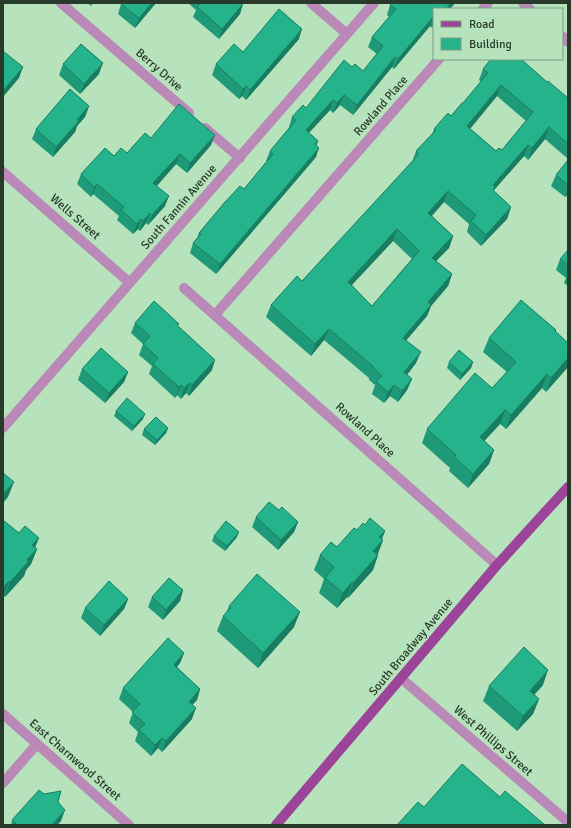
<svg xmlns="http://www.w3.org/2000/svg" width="571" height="828" font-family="Signika,sans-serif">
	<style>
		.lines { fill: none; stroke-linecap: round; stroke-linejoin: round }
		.service { stroke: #ba89b7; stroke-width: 10 }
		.minor { stroke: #ba89b7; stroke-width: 10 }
		.primary { stroke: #9c439a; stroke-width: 10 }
		.wall { fill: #1f9a78; fill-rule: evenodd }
		.shaded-wall { fill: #197d61 }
		.building { fill: #24b38b; stroke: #197d61; fill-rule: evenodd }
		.labels { text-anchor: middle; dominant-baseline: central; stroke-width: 3.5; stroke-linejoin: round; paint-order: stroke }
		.street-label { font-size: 12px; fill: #283a2a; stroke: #b6e3bc }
	</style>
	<rect width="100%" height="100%" fill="#b6e3bc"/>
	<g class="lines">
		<!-- service -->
		<path class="service" d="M 61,3 L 189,113
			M 205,128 L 240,158
			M 3,783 L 37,744"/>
		<!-- minor -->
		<path class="minor" d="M 311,3 L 347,34
			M 523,3 L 530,9
			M 483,9 L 488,3
			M 562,36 L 568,42
			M 3,172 L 130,283
			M 184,288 L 497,565
			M 215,315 L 439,59
			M 3,428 L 374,3
			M 402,679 L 568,822
			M 3,714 L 129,825"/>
		<!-- primary -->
		<path class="primary" d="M 276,825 L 497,565 L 568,487"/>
	</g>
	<!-- wall -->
	<path class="wall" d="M 88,3 L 93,3 L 91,6 Z
		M 156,3 L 135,28 L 118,14 L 121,4 Z
		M 188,3 L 242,3 L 240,14 L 219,39 L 193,17 L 196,10 Z
		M 392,3 L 455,3 L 450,9 L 434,9 L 434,24 L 432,28 L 430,26 L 394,69 L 392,67 L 353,115 L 340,105 L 333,113 L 330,110 L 309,133 L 318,141 L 317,145 L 316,157 L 216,274 L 190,253 L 193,243 L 197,238 L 199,233 L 244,189 L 267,161 L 266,161 L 270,151 L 289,128 L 289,127 L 292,117 L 306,108 L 352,67 L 363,71 L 377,54 L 368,47 L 372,37 L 389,17 L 387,15 L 390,5 Z
		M 299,39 L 246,100 L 242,96 L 239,99 L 212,75 L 216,64 L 243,52 Z
		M 63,64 L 99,74 L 80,94 L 59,75 Z
		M 483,69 L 547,82 L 568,98 L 568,159 L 545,139 L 528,160 L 524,156 L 494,190 L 494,191 L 511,207 L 507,219 L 481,246 L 467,232 L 469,224 L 444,202 L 432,216 L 453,236 L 449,248 L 436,261 L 452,274 L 448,286 L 431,306 L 427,316 L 406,340 L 416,363 L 407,375 L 412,379 L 407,390 L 398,402 L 390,396 L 384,403 L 372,394 L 375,385 L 369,380 L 369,378 L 324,340 L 311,356 L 266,317 L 271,305 L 302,281 L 412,162 L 416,151 L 432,135 L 434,129 L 451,116 L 463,103 L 481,82 L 479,80 ZM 497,96 L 526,121 L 502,150 L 496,151 L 470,129 ZM 393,241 L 412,259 L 372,306 L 352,285 Z
		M 89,106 L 85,117 L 77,126 L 75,132 L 53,157 L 32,139 L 36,129 Z
		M 151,138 L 211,145 L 187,173 L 176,164 L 157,186 L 165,206 L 148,225 L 146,223 L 140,231 L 138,229 L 133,234 L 117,220 L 119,216 L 93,194 L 91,197 L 77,184 L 81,174 L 114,156 L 127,153 Z
		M 568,160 L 568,194 L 565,197 L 551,186 L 556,175 Z
		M 568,250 L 568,286 L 564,283 L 566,278 L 556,270 L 560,259 Z
		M 135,323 L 178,326 L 212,370 L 189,396 L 186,393 L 181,399 L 177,395 L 175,398 L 149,374 L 152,366 L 139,355 L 143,344 L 131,333 Z
		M 555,332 L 568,343 L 568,364 L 567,368 L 546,392 L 542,388 L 506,429 L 500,424 L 484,441 L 494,450 L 489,464 L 468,488 L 449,471 L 450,468 L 422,443 L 427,429 L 492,388 L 507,372 L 483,352 L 489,338 Z
		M 449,362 L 473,362 L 471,368 L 460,380 L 447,368 Z
		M 82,369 L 128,372 L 124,382 L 105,403 L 78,380 Z
		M 116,411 L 143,419 L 132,431 L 114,416 Z
		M 168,428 L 166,433 L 155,445 L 142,435 L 144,429 Z
		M 279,510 L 298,522 L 294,532 L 278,550 L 252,527 L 256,517 Z
		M 3,520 L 37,549 L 31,564 L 26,570 L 24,576 L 5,597 L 4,596 Z
		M 365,525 L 385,531 L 382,539 L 383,540 L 378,554 L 378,555 L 373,570 L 348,598 L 347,597 L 337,608 L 319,593 L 324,579 L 314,570 L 320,555 L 337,547 Z
		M 214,536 L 237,537 L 225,551 L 212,541 Z
		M 183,590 L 180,601 L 163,620 L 148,607 L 152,597 Z
		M 128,599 L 124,609 L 100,636 L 81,618 L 85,608 Z
		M 229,606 L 294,627 L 258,668 L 217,631 L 223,616 L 227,611 Z
		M 184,653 L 180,663 L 177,667 L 200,689 L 197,700 L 192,705 L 192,719 L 162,752 L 158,748 L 151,756 L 135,741 L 138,732 L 129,723 L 133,712 L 119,699 L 123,688 Z
		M 543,685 L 534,695 L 539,699 L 533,714 L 517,731 L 483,701 L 489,686 Z
		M 44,794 L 58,802 L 61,821 L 57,825 L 11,825 L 12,820 Z"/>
	<!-- shaded-wall -->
	<path class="shaded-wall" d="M 152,3 L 156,3 L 135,28 L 139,18 Z
		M 451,3 L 455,3 L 450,9 L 446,9 Z
		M 243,4 L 240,14 L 219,39 L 222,29 Z
		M 434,16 L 430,26 L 394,69 L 398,59 Z
		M 302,29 L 299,39 L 246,100 L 250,90 Z
		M 395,57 L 392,67 L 353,115 L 357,105 Z
		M 103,63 L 99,74 L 80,94 L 84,84 Z
		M 23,67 L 19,78 L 3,97 L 3,91 Z
		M 501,85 L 497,96 L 463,137 L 467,126 Z
		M 246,86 L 242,96 L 239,99 L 243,89 Z
		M 344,95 L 340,105 L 333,113 L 337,103 Z
		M 333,100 L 330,110 L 302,140 L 306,130 Z
		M 89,106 L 85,117 L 77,126 L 75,132 L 53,157 L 56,147 L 77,120 Z
		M 549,127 L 545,139 L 528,160 L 532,148 Z
		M 215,135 L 211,145 L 187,173 L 190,163 Z
		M 528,145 L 524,156 L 494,190 L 491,199 L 493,185 Z
		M 319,148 L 316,157 L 216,274 L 220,264 Z
		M 180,154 L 176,164 L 150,193 L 153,183 Z
		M 97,184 L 93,194 L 91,197 L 94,187 Z
		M 568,189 L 568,194 L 565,197 Z
		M 448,191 L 444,202 L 424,224 L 428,213 Z
		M 169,196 L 165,206 L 148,225 L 152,215 Z
		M 511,207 L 507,219 L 481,246 L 486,235 Z
		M 150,213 L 146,223 L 140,231 L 143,221 Z
		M 141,219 L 138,229 L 133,234 L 137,224 Z
		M 397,229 L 393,241 L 344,293 L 348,282 Z
		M 453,236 L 449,248 L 428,269 L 432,258 Z
		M 452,274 L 448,286 L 431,306 L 427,316 L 399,349 L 403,338 L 428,302 Z
		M 329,329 L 324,340 L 311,356 L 315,344 Z
		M 421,352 L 416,363 L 400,383 L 404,372 Z
		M 568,358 L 568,364 L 567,368 L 546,392 L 551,378 Z
		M 215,360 L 212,370 L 189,396 L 192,385 Z
		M 473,362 L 471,368 L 460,380 L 462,374 Z
		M 128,372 L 124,382 L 105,403 L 109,393 Z
		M 547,374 L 542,388 L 506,429 L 511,415 Z
		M 412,379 L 407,390 L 398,402 L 402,391 Z
		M 190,383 L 186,393 L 181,399 L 184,388 Z
		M 181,385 L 177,395 L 175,398 L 179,387 Z
		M 394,385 L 390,396 L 384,403 L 388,392 Z
		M 505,410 L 500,424 L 475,451 L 480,437 Z
		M 145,414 L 143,419 L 132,431 L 134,426 Z
		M 168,428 L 166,433 L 155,445 L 157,440 Z
		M 494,450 L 489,464 L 468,488 L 473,474 Z
		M 14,482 L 8,497 L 3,503 L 3,494 Z
		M 298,522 L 294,532 L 278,550 L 281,540 Z
		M 385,531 L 380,543 L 383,540 L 377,555 L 373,551 L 379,537 Z
		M 239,532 L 237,537 L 225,551 L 227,546 Z
		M 39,538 L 33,553 L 37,549 L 31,564 L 26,570 L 24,576 L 5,597 L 10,582 L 32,545 Z
		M 378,555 L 373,570 L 348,598 L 353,583 Z
		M 9,581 L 4,596 L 3,597 L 3,588 Z
		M 352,582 L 347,597 L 337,608 L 343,593 Z
		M 183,590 L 180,601 L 163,620 L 166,610 Z
		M 128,599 L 124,609 L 100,636 L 104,625 Z
		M 300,612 L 294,627 L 258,668 L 263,653 Z
		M 184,653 L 180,663 L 170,675 L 174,665 Z
		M 548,670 L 543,685 L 524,706 L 530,691 Z
		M 200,689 L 197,700 L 185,712 L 189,702 Z
		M 539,699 L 533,714 L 517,731 L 523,716 Z
		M 196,708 L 192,719 L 162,752 L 166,741 Z
		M 162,738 L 158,748 L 151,756 L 155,745 Z
		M 65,810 L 61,821 L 57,825 L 52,825 Z"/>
	<!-- building -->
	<path class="building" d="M 122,3 L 152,3 L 139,18 L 121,4 Z
		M 201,3 L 242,3 L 243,4 L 222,29 L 197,7 Z
		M 392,3 L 451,3 L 446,9 L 434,9 L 434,16 L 398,59 L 395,57 L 357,105 L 344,95 L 337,103 L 333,100 L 306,130 L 318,141 L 315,144 L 319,148 L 220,264 L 193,243 L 201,234 L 199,233 L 225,202 L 240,186 L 244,189 L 273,154 L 270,151 L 296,120 L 292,117 L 303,105 L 306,108 L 344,60 L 352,67 L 355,64 L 363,71 L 383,46 L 372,37 L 396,9 L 390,5 Z
		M 279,9 L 302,29 L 250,90 L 246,86 L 243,89 L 216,64 L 234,44 L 243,52 Z
		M 81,44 L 103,63 L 84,84 L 63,64 Z
		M 3,51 L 23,67 L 3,91 Z
		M 491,59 L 521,59 L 547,82 L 548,81 L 568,98 L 568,102 L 567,103 L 568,104 L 568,144 L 549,127 L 532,148 L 528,145 L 493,185 L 495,187 L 493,190 L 511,207 L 486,235 L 471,221 L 476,215 L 448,191 L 428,213 L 453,236 L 432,258 L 452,274 L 428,302 L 431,305 L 403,338 L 421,352 L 404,372 L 412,379 L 402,391 L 394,385 L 388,392 L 376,382 L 382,376 L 373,368 L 374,367 L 329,329 L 315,344 L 271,305 L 297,276 L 302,281 L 419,154 L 416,151 L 436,130 L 434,129 L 448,113 L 451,116 L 462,103 L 463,103 L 488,73 L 483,69 ZM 501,85 L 533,112 L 502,150 L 499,148 L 496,151 L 467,126 ZM 397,229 L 419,251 L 372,306 L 348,282 Z
		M 70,89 L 89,106 L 77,120 L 79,121 L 56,147 L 36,129 Z
		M 179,104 L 215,135 L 190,163 L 180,154 L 153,183 L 169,196 L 152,215 L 150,213 L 143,221 L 141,219 L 137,224 L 121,210 L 124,207 L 97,184 L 94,187 L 81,174 L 105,148 L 114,156 L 121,148 L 127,153 L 145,133 L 151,138 Z
		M 568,160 L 568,185 L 556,175 Z
		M 568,250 L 568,265 L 560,259 Z
		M 521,300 L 556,330 L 555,331 L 568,343 L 568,358 L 551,378 L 547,374 L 511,415 L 505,410 L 480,437 L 494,450 L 473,474 L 454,457 L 456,455 L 427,429 L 475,373 L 492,388 L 516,362 L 489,338 Z
		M 154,301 L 179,324 L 177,325 L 215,360 L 192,385 L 190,383 L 184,388 L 181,385 L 179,387 L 153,364 L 158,358 L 143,344 L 150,336 L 135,323 Z
		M 101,348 L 128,372 L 109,393 L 82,369 Z
		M 459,350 L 473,362 L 462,374 L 449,362 Z
		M 127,398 L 145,414 L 134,426 L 116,411 Z
		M 156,417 L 168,428 L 157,440 L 144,429 Z
		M 3,473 L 14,482 L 3,494 Z
		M 269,502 L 279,510 L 282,507 L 298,522 L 281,540 L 256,517 Z
		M 370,518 L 385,531 L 379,537 L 383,540 L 373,551 L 378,555 L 353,583 L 352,582 L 343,593 L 325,578 L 334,567 L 320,555 L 331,542 L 337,547 L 354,528 L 357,530 L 363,523 L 365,525 Z
		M 3,520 L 19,533 L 25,526 L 39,538 L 32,545 L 37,549 L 27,560 L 29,561 L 10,582 L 9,581 L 3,588 Z
		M 226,521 L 239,532 L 227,546 L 214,536 Z
		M 257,574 L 300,612 L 263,653 L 223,616 L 231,608 L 229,606 Z
		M 169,578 L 183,590 L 166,610 L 152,597 Z
		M 109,581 L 128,599 L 104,625 L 85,608 Z
		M 168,638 L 184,653 L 174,665 L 200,689 L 189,702 L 196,708 L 166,741 L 162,738 L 155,745 L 139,730 L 145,724 L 132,712 L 140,704 L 123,688 Z
		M 524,647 L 548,670 L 530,691 L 539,699 L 523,716 L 489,686 Z
		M 462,764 L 500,797 L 505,791 L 545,825 L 397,825 L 418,802 L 424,807 Z
		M 39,790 L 44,794 L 61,791 L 58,802 L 65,810 L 52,825 L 14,825 L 16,823 L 12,820 Z"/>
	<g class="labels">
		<!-- street labels -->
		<g class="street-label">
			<text transform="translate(159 70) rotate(41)">Berry Drive</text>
			<text transform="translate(381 106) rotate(-49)">Rowland Place</text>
			<text transform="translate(179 207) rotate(-49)">South Fannin Avenue</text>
			<text transform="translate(75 217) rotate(41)">Wells Street</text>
			<text transform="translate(365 430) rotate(42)">Rowland Place</text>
			<text transform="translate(411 647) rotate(-50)">South Broadway Avenue</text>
			<text transform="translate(493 741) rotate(41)">West Phillips Street</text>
			<text transform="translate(75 760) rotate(41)">East Charnwood Street</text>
		</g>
	</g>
	<!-- border -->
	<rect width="571" height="828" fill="none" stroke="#283a2a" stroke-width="8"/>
	<!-- legend -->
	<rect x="433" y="8" width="130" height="52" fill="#b6e3bc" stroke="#7d9f82"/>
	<rect x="441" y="21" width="20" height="6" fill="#9c439a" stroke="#7d9f82"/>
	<text x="469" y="28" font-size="12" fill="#283a2a">Road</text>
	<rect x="441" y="38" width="20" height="12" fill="#24b38b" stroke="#7d9f82"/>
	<text x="469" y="48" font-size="12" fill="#283a2a">Building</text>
</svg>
